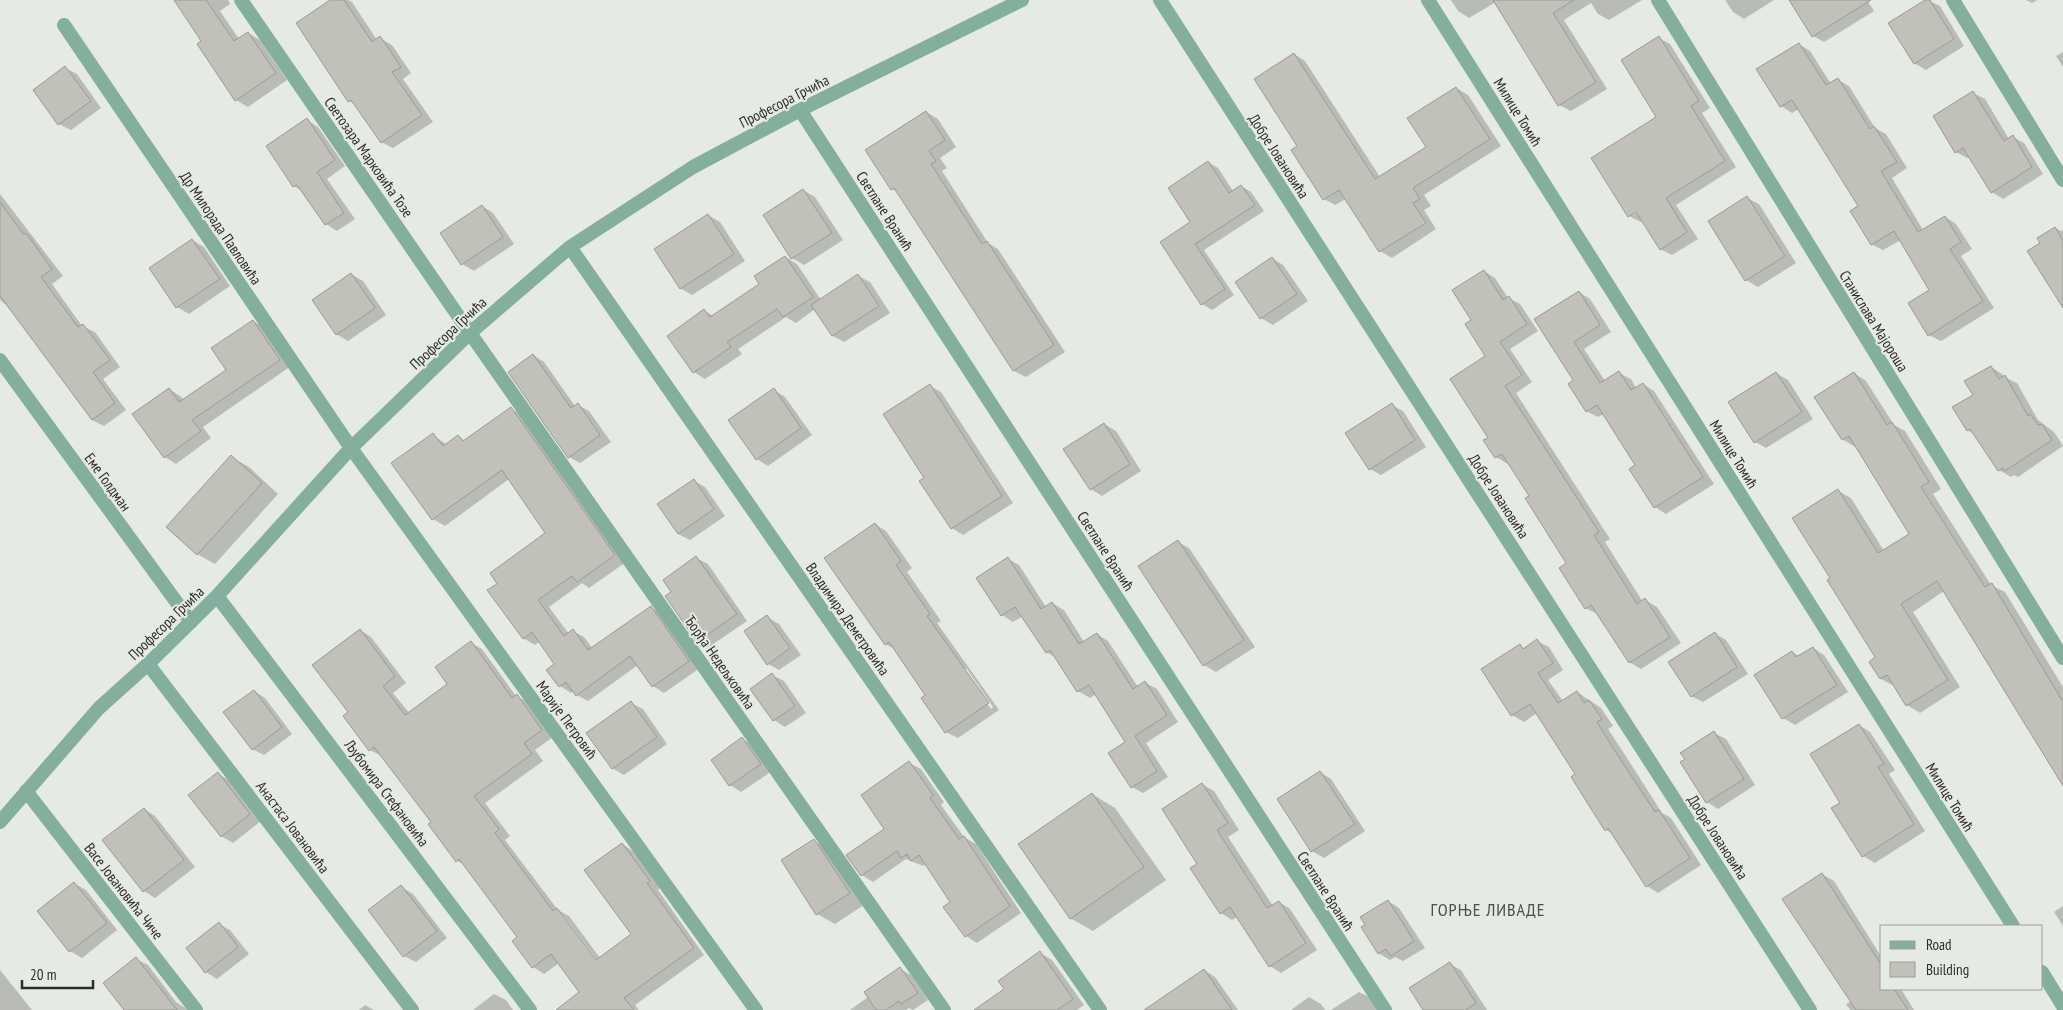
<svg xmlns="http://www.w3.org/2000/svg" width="2063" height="1010" font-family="'PT Sans Narrow',sans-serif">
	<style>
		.shadow { fill: #0003; fill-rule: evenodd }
		.building { fill: #c1c1ba; stroke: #9b9a93 }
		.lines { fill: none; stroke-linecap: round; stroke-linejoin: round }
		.minor { stroke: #84af9f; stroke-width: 14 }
		.labels { text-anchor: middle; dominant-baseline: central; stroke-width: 4; stroke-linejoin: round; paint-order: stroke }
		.street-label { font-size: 15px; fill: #2c2d2b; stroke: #e6eae4 }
		.quarter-label { font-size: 18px; letter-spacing: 1px; fill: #4b4e49; stroke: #e6eae4 }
	</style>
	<rect width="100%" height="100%" fill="#e6eae4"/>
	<!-- shadow -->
	<path class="shadow" d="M 176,0 L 228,0 L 230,4 L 220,11 L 239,39 L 248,33 L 260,40 L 287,80 L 248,107 L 236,100 L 203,41 Z
		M 333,0 L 348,0 L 352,2 L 377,40 L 380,38 L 392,45 L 411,73 L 403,79 L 433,122 L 393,148 L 381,142 L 357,105 L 349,101 Z
		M 1451,0 L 1642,0 L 1609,20 L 1598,14 L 1591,3 L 1564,20 L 1607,89 L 1571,111 L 1559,105 L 1496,2 L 1469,18 L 1458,11 Z
		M 1725,0 L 1774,0 L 1744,19 L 1733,12 Z
		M 1790,0 L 1867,0 L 1874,11 L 1824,42 L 1813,36 Z
		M 1927,0 L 1940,6 L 1964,46 L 1926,70 L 1914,63 Z
		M 2026,0 L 2037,0 L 2032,3 Z
		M 1659,38 L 1670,44 L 1710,108 L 1702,113 L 1736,167 L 1676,205 L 1698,239 L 1672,255 L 1660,249 L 1643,221 L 1641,222 L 1629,216 L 1658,117 ZM 1642,210 L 1633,215 L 1633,212 Z
		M 1799,44 L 1810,51 L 1831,84 L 1838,80 L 1849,86 L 1875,128 L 1886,134 L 1907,168 L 1892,178 L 1923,230 L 1945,217 L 1956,224 L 1972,249 L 1961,256 L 1994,308 L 1941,341 L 1929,335 L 1931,290 L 1901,240 L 1883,250 L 1871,244 L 1860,207 L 1799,109 L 1792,113 L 1781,106 Z
		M 2063,52 L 2063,67 L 2056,56 Z
		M 1294,54 L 1305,61 L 1380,177 L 1427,147 L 1456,88 L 1468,95 L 1501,146 L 1424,195 L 1431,206 L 1424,210 L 1436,229 L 1392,258 L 1380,251 L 1346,199 L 1335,205 L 1324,199 L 1299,147 Z
		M 65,68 L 77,74 L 101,108 L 71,130 L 59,124 Z
		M 1973,93 L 1985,99 L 2009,139 L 2013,137 L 2024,143 L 2043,174 L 2003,199 L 1992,192 L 1970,157 L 1967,158 L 1956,152 Z
		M 926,112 L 938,119 L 956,147 L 940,158 L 947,168 L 942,171 L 988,243 L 998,249 L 1065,352 L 1026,377 L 1014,371 L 899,193 L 892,189 Z
		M 307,120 L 318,127 L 345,166 L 327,179 L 355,219 L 337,231 L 326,224 L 304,192 L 294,186 Z
		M 1208,162 L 1218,168 L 1233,191 L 1241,186 L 1251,192 L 1264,211 L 1204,250 L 1234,295 L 1212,310 L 1202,304 L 1161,242 L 1192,222 Z
		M 803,190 L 815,197 L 843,240 L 804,265 L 792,258 Z
		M 0,194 L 63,276 L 52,284 L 82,326 L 95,332 L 120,367 L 103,379 L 126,410 L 104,426 L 92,420 L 10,308 L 0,300 Z
		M 1747,198 L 1759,204 L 1796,263 L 1758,287 L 1746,280 Z
		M 482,206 L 493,213 L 514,244 L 474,271 L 462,264 L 442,233 Z
		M 708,215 L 720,222 L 745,261 L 692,295 L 680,288 Z
		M 2055,228 L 2061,231 L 2063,230 L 2063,297 L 2042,243 Z
		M 192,240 L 204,247 L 230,286 L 189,314 L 177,307 L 151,268 Z
		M 785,257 L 797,264 L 821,300 L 858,276 L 870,282 L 890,313 L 844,342 L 833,336 L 815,309 L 796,323 L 786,317 L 738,349 L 742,354 L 705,379 L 694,372 L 705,311 L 713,316 L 761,284 Z
		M 1272,258 L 1283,265 L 1308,301 L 1273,325 L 1261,318 L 1236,282 Z
		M 1484,271 L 1495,278 L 1508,298 L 1520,304 L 1538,331 L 1510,349 L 1532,382 L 1516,393 L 1610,539 L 1605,542 L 1643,602 L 1645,600 L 1657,607 L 1681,643 L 1641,669 L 1629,662 L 1598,614 L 1585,608 L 1568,563 L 1531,496 L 1509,463 L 1508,464 L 1496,457 L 1485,441 L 1489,438 L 1487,356 L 1473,320 Z
		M 351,274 L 363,281 L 386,315 L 348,341 L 336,334 Z
		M 1579,292 L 1590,299 L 1611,332 L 1584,349 L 1605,381 L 1619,373 L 1631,379 L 1636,388 L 1643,384 L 1654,391 L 1714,484 L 1666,514 L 1655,507 L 1637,465 L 1604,414 L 1598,417 L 1586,411 L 1575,381 L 1536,319 Z
		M 253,321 L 265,328 L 291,366 L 203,427 L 211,438 L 176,464 L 165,457 L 169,389 L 180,396 L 184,400 L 228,371 Z
		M 533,355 L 544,362 L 575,406 L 578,405 L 589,411 L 611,442 L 580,463 L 569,457 Z
		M 1991,367 L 2002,374 L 2004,377 L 2017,383 L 2038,420 L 2054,432 L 2063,446 L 2018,477 L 2014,475 L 2011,477 L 1999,470 L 1976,435 L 1967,430 L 1974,395 Z
		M 1776,373 L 1788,380 L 1813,419 L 1766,448 L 1755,442 Z
		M 1854,373 L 1866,381 L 1894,425 L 1905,431 L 1941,489 L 1933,494 L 1991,585 L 2005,592 L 2063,687 L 2063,784 L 1944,591 L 1913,612 L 1960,687 L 1920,713 L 1907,705 L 1894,686 L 1881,679 L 1871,662 L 1877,658 L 1832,579 L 1838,491 L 1851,498 L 1884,551 L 1911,534 L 1857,446 L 1855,447 L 1842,439 Z
		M 930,386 L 941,392 L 1013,503 L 963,535 L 952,528 L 926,478 Z
		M 774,390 L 785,397 L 812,435 L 768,466 L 757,459 Z
		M 1392,405 L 1403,411 L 1426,447 L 1381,475 L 1370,469 Z
		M 511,409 L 523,415 L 626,562 L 589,588 L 582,583 L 549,607 L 569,634 L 573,631 L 584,637 L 593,649 L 651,608 L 662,614 L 700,668 L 664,693 L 653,686 L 638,665 L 588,701 L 577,695 L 574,691 L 571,693 L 560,686 L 556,664 L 540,641 L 535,645 L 523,638 L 498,584 L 547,533 L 509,479 L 445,526 L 433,519 L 433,435 L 447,445 L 459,437 L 465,441 Z
		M 1104,424 L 1116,431 L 1141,471 L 1102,496 L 1091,489 Z
		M 231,457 L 249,467 L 278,494 L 215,564 L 197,554 Z
		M 694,481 L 705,487 L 725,516 L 690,540 L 678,534 Z
		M 875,524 L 886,531 L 912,568 L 907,572 L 941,621 L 937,623 L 999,710 L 958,738 L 946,732 L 927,695 L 895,649 L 885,644 ZM 964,669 L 967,669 L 993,707 L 991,709 Z
		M 1178,542 L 1189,548 L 1255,647 L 1216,672 L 1204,665 Z
		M 696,558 L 708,564 L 747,621 L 709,647 L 698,641 L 673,592 Z
		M 1008,559 L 1019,565 L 1046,607 L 1052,603 L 1064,610 L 1084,642 L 1097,634 L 1108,641 L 1138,687 L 1146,683 L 1157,689 L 1178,722 L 1146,743 L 1168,777 L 1143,793 L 1132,787 L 1127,742 L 1096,694 L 1090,698 L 1078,691 L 1057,658 L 1046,652 L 1023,616 L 1013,622 L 1002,615 Z
		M 767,617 L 779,624 L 801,655 L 779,670 L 768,664 Z
		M 360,630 L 371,637 L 406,683 L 393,693 L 410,714 L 449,684 L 471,643 L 482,649 L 516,696 L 528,702 L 553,737 L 535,750 L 543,761 L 485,803 L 510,836 L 505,840 L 558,910 L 569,916 L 600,958 L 633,935 L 622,844 L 633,851 L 660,888 L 658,890 L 704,955 L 635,1005 L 639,1010 L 567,1010 L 581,993 L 559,963 L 544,974 L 533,967 L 519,937 L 465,865 L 457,861 L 432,822 L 382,756 L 370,750 L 349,712 ZM 561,916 L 564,916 L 600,964 L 598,965 Z
		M 1715,634 L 1726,640 L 1748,674 L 1703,702 L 1691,696 Z
		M 1537,641 L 1549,647 L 1563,670 L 1548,680 L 1563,701 L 1577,692 L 1601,708 L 1613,726 L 1608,729 L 1625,755 L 1662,813 L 1671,818 L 1701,865 L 1658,893 L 1647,886 L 1613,834 L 1606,830 L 1577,775 L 1537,713 L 1524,722 L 1512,715 L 1483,669 L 1520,646 L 1525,649 Z
		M 1813,648 L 1824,655 L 1848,692 L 1795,725 L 1783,718 L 1792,652 L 1799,656 Z
		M 772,675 L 784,681 L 806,713 L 785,727 L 774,720 Z
		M 254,691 L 265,698 L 292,734 L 264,755 L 252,749 Z
		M 631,703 L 643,709 L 667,744 L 624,775 L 612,768 Z
		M 1859,725 L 1870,732 L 1895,770 L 1889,774 L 1925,831 L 1875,863 L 1863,856 L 1842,803 Z
		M 1714,733 L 1726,739 L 1755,785 L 1718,809 L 1707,802 Z
		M 742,739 L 754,745 L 772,771 L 741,792 L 730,785 Z
		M 909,763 L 921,769 L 944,802 L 941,805 L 964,837 L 976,844 L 1021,913 L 977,943 L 966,936 L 952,902 L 926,864 L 923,866 L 906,859 L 873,882 L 862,875 L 886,830 Z
		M 1320,772 L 1331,779 L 1365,831 L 1324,858 L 1312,851 Z
		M 218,774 L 229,780 L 261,821 L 233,843 L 221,836 Z
		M 1202,784 L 1214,791 L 1239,830 L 1228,837 L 1273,906 L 1279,902 L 1290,909 L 1317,950 L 1281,973 L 1270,966 L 1238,916 L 1232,920 L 1221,913 L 1199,864 Z
		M 1092,794 L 1115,808 L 1166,880 L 1093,931 L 1070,918 Z
		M 144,809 L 155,816 L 195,867 L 155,898 L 144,891 Z
		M 814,841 L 831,851 L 867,903 L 835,924 L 817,914 Z
		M 1822,874 L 1834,881 L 1882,958 L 1882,989 L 1901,989 L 1914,1010 L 1850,1010 L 1846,1004 L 1852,1001 Z
		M 75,884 L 86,890 L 117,930 L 82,958 L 70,951 L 39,911 Z
		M 401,887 L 413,894 L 447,938 L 416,962 L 404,956 Z
		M 1388,901 L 1399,908 L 1425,948 L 1403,961 L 1395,957 L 1390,960 L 1378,953 L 1367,925 Z
		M 2063,906 L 2063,926 L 2054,912 Z
		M 219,924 L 230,930 L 249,954 L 217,979 L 206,972 Z
		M 1040,953 L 1052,960 L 1084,1005 L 1077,1010 L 976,1010 L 1006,990 Z
		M 136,959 L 148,965 L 176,1002 L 188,1010 L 126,1010 Z
		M 1450,964 L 1461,970 L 1487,1010 L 1424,1010 Z
		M 900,969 L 911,975 L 928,1000 L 913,1010 L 909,1008 L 906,1010 L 850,1010 L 868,997 Z
		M 0,970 L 32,1010 L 0,1010 Z
		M 1204,970 L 1215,977 L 1238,1010 L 1163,1010 Z
		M 1359,992 L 1371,998 L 1378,1010 L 1331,1010 Z
		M 494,994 L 506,1000 L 513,1010 L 473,1010 Z
		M 1309,997 L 1321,1004 L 1325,1010 L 1291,1010 Z
		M 365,1005 L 374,1010 L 359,1010 Z"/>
	<!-- building -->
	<path class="building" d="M 174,0 L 206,0 L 234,41 L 248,32 L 276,73 L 235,101 L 197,44 L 201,41 Z
		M 330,0 L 344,0 L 372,42 L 380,36 L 401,67 L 392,72 L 422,115 L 381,143 L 351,100 L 348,102 L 296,23 Z
		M 1493,0 L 1574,0 L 1553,13 L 1596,82 L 1558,106 Z
		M 1789,0 L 1871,0 L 1812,37 Z
		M 1925,0 L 1930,0 L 1954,39 L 1914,64 L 1888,23 Z
		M 1659,36 L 1699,101 L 1691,106 L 1725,161 L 1666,198 L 1687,232 L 1660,250 L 1636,212 L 1628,217 L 1591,158 L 1656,117 L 1621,60 Z
		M 1799,43 L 1826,85 L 1838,78 L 1870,129 L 1874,126 L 1897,162 L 1881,171 L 1918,232 L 1945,216 L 1961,242 L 1950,249 L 1983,301 L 1928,336 L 1908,303 L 1929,290 L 1894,231 L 1871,245 L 1850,211 L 1858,206 L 1792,100 L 1780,107 L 1756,69 Z
		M 1294,53 L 1375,179 L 1426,147 L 1407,118 L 1456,87 L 1490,139 L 1413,188 L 1420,199 L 1413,203 L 1426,223 L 1379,252 L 1339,190 L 1323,200 L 1291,150 L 1297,146 L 1254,79 Z
		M 65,66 L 91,101 L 58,125 L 33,90 Z
		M 1973,91 L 2004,141 L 2013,135 L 2032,167 L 1991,193 L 1963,148 L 1955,153 L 1933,116 Z
		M 926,111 L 945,140 L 929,151 L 936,161 L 931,164 L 982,244 L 987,241 L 1054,345 L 1013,371 L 894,188 L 891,190 L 865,150 Z
		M 307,118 L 335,160 L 317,172 L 344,213 L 325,225 L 297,185 L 293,187 L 266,146 Z
		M 1208,161 L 1229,193 L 1241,185 L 1255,205 L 1195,244 L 1225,289 L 1201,305 L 1160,242 L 1190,222 L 1168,188 Z
		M 803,189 L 832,233 L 791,259 L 763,215 Z
		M 1747,196 L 1785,256 L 1745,281 L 1708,221 Z
		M 0,202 L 24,235 L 26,233 L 52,269 L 41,277 L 78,327 L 83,324 L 110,360 L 93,372 L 115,403 L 92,420 L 0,296 Z
		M 482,205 L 503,237 L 461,265 L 440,233 Z
		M 708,214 L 734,254 L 680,289 L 654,249 Z
		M 2055,227 L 2063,241 L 2063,308 L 2027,251 L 2040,243 L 2037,238 Z
		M 192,239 L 220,279 L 176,308 L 149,268 Z
		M 785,256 L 813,297 L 783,317 L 777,309 L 727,342 L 731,347 L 693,373 L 667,336 L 704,309 L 710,317 L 759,284 L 754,276 Z
		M 1272,257 L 1297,294 L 1260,319 L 1235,282 Z
		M 1484,270 L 1503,300 L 1509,296 L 1527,324 L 1500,342 L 1522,375 L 1505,386 L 1599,532 L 1594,535 L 1637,604 L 1645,598 L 1670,637 L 1629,663 L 1591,605 L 1585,609 L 1559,568 L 1566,563 L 1525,498 L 1529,496 L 1502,454 L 1495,458 L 1483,440 L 1488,438 L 1450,379 L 1485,356 L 1465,324 L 1471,320 L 1452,290 Z
		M 351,273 L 375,308 L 336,335 L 312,300 Z
		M 858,274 L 879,306 L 832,336 L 811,305 Z
		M 1579,291 L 1600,325 L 1574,342 L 1600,383 L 1619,371 L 1631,390 L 1643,383 L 1703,477 L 1654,508 L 1629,469 L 1635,465 L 1597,405 L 1586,412 L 1568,384 L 1573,380 L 1534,319 Z
		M 253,320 L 280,360 L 192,420 L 201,431 L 164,458 L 132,414 L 169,388 L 179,402 L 226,370 L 211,348 Z
		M 533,354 L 571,408 L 578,403 L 600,435 L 568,458 L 508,372 Z
		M 1991,366 L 1999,379 L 2005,375 L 2028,416 L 2030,414 L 2038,425 L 2042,424 L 2052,440 L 2005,471 L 2003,468 L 1998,471 L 1970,429 L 1967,431 L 1952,407 L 1973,395 L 1964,381 Z
		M 1776,372 L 1802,412 L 1754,443 L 1728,402 Z
		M 1854,372 L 1887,425 L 1892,422 L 1899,433 L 1929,482 L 1921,487 L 1985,587 L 1992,583 L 2063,702 L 2063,786 L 1937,581 L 1901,604 L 1948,680 L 1906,706 L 1887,675 L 1880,679 L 1869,662 L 1875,657 L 1827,580 L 1830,578 L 1792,518 L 1838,489 L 1878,553 L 1909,534 L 1849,436 L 1842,440 L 1814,397 Z
		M 930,384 L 1002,496 L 951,529 L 919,481 L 924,478 L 883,414 Z
		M 774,388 L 801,428 L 756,460 L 728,420 Z
		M 1392,403 L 1415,440 L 1369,470 L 1345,433 Z
		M 511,407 L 615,555 L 577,582 L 572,576 L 538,600 L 564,636 L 573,629 L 588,650 L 651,606 L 689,661 L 652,687 L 630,656 L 576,696 L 566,682 L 559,687 L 546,670 L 554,664 L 532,632 L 523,639 L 487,590 L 497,584 L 490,573 L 545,533 L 502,470 L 432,520 L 391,463 L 433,433 L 443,446 L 458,435 L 463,441 Z
		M 1104,423 L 1130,464 L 1090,490 L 1063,449 Z
		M 231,455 L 262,483 L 197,555 L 166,527 Z
		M 694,479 L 714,509 L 678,534 L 657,504 Z
		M 875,523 L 901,561 L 896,565 L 930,614 L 927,616 L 989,703 L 945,733 L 921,698 L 925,695 L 889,642 L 885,645 L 824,558 Z
		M 1178,540 L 1244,640 L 1203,666 L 1138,566 Z
		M 696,556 L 737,614 L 697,642 L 665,596 L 671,592 L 663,580 Z
		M 1008,557 L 1041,609 L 1052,602 L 1079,644 L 1097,633 L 1133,689 L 1145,681 L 1167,715 L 1135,736 L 1157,771 L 1131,788 L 1108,753 L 1125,742 L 1089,685 L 1077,692 L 1050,650 L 1046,653 L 1015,607 L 1001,616 L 976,578 Z
		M 767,615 L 790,648 L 767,665 L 744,631 Z
		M 360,629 L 395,676 L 383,686 L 405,715 L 447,684 L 435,667 L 471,641 L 512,698 L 517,694 L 542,730 L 524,743 L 532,754 L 474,796 L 499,829 L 495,833 L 553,911 L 557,908 L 596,960 L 631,934 L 584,870 L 622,843 L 650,881 L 647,883 L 694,948 L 624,998 L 634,1010 L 556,1010 L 579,992 L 551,954 L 532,968 L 512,941 L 517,937 L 459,859 L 456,862 L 428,824 L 431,822 L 374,747 L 369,751 L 343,716 L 348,712 L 312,665 Z
		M 1715,632 L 1737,667 L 1691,697 L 1668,662 Z
		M 1537,639 L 1553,663 L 1538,673 L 1558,703 L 1577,691 L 1584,703 L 1589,700 L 1602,719 L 1597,722 L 1613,748 L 1655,812 L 1659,810 L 1690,858 L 1646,887 L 1608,828 L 1605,831 L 1571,777 L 1575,774 L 1530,704 L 1511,716 L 1481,669 L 1520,644 L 1523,649 Z
		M 1813,647 L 1837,685 L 1782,719 L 1754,675 L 1792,651 L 1796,657 Z
		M 772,673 L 795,706 L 773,721 L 750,689 Z
		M 254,690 L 282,727 L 252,750 L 223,712 Z
		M 631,701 L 657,737 L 612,769 L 586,733 Z
		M 1859,724 L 1884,764 L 1878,767 L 1914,824 L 1862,857 L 1831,808 L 1840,803 L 1810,754 Z
		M 1714,731 L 1744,779 L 1706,803 L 1680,762 L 1685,759 L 1680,753 Z
		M 742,737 L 761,764 L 729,786 L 711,760 Z
		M 909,761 L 933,795 L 930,798 L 959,839 L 964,836 L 1010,906 L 965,937 L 943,907 L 950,902 L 919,855 L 911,861 L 907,854 L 901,858 L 897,851 L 861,876 L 846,855 L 884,829 L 861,795 Z
		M 1320,771 L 1355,824 L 1311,852 L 1277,799 Z
		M 218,772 L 250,814 L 221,837 L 188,795 Z
		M 1202,783 L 1228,823 L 1217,830 L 1267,908 L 1279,901 L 1306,943 L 1269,967 L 1230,907 L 1220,914 L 1190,868 L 1197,864 L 1162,809 Z
		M 1092,793 L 1144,867 L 1070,919 L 1018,844 Z
		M 144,808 L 184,860 L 143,892 L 102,840 Z
		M 814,839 L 850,893 L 816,915 L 781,860 Z
		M 1822,873 L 1882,966 L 1882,989 L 1894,989 L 1908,1010 L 1856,1010 L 1782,899 Z
		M 74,882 L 107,923 L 69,952 L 37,911 Z
		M 401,885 L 437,931 L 403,957 L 368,910 Z
		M 1388,900 L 1414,941 L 1391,956 L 1386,949 L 1378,954 L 1361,927 L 1365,925 L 1360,917 Z
		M 219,922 L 238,947 L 205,973 L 186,948 Z
		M 1040,951 L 1073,999 L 1057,1010 L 974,1010 L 1004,989 L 998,981 Z
		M 136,957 L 177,1010 L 124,1010 L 103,983 Z
		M 1450,962 L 1476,1003 L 1466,1010 L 1423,1010 L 1409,988 Z
		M 900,967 L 918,993 L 901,1004 L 899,1001 L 886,1010 L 876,1010 L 864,992 Z
		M 1204,969 L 1232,1010 L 1144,1010 Z"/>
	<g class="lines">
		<!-- minor -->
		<path class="minor" d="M 241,0 L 470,333 L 944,1010
			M 1160,0 L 1810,1010
			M 1428,0 L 2013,926
			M 1658,0 L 2063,658
			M 1953,0 L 2063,180
			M 64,25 L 351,448 L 756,1010
			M 800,110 L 1385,1010
			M 570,247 L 1100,1010
			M 0,360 L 191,622
			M 217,596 L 530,1010
			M 148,664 L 412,1010
			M 26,791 L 196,1010
			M 0,822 L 99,708 L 148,664 L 217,596 L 351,448 L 470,333 L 570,247 L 693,167 L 800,110 L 1022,0
			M 2042,972 L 2063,1006"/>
	</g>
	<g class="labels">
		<!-- street labels -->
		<g class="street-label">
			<text transform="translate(784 101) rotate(-27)">Професора Грчића</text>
			<text transform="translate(1518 112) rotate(58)">Милице Томић</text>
			<text transform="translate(1279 156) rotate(57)">Добре Јовановића</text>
			<text transform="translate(369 157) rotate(55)">Светозара Марковића Тозе</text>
			<text transform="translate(885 211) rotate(57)">Светлане Вранић</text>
			<text transform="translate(221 228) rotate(56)">Др Милорада Павловића</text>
			<text transform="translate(1874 321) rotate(58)">Станислава Мајороша</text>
			<text transform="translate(448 333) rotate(-43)">Професора Грчића</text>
			<text transform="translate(1734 454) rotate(58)">Милице Томић</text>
			<text transform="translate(108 482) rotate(54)">Еме Голдман</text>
			<text transform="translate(1499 496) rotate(57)">Добре Јовановића</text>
			<text transform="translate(1106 551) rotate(57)">Светлане Вранић</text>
			<text transform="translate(848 619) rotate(55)">Владимира Деметровића</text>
			<text transform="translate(166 623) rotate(-44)">Професора Грчића</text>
			<text transform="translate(720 662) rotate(55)">Ђорђа Недељковића</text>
			<text transform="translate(567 720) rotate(54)">Марије Петровић</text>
			<text transform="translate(387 793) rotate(53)">Љубомира Стефановића</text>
			<text transform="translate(1950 797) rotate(58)">Милице Томић</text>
			<text transform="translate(293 827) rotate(53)">Анастаса Јовановића</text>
			<text transform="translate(1718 837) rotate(57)">Добре Јовановића</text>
			<text transform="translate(124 891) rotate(52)">Васе Јовановића Чиче</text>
			<text transform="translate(1326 891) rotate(57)">Светлане Вранић</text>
		</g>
		<!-- quarter labels -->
		<g class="quarter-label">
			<text x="1488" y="909">ГОРЊЕ ЛИВАДЕ</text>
		</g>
	</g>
	<!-- legend -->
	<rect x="1880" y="925" width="162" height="65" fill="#e6eae4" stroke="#9c9e9a"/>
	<rect x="1890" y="941" width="25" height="8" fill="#84af9f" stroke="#9c9e9a"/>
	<text x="1926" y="950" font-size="15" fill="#2c2d2b">Road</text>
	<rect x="1890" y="962" width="25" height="15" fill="#c1c1ba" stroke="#9c9e9a"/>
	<text x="1926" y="975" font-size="15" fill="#2c2d2b">Building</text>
	<!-- scale -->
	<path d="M22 980v8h71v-8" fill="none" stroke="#2c2d2b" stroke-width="2.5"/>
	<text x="30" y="980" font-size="15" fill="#2c2d2b" stroke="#e6eae4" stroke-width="4" paint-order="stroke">20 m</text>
</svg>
